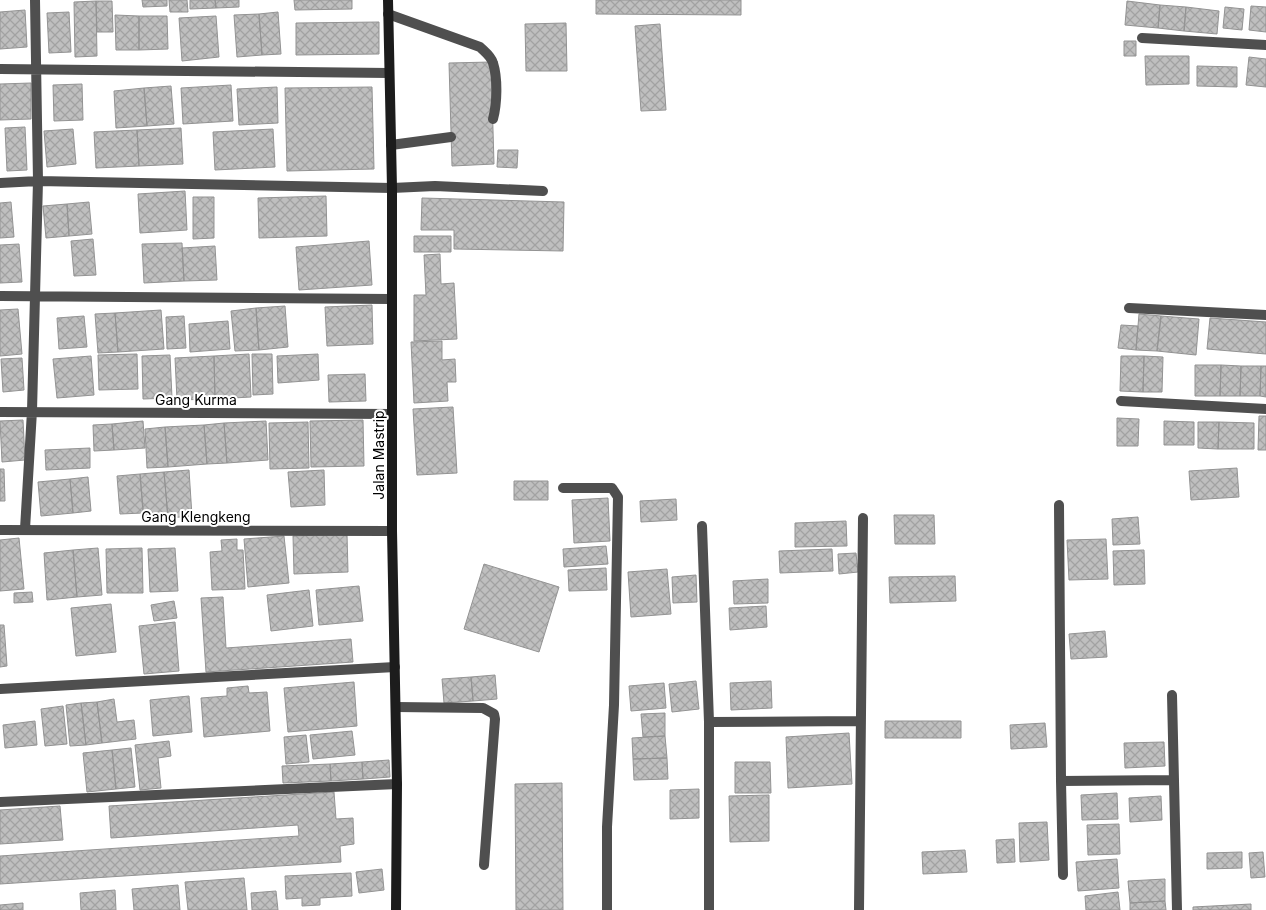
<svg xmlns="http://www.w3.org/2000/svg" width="1266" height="910" font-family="Inter,sans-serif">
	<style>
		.building { fill: url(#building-cross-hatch); stroke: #939393 }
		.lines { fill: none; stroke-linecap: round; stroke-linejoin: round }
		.lane { stroke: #4f4f4f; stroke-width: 10 }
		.street { stroke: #4f4f4f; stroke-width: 10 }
		.secondary { stroke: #1c1c1c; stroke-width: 10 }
		.labels { text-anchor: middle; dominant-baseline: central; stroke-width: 4; stroke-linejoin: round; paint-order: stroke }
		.street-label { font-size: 14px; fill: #000; stroke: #fff }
	</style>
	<defs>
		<pattern id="building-cross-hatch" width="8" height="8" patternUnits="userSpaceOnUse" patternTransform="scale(1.25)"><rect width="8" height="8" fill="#bfbfbf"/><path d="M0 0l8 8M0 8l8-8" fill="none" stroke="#a2a2a2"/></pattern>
	</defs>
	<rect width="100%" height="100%" fill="#fff"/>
	<!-- building -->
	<path class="building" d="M 142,0 L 167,0 L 167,6 L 143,7 Z
		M 169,0 L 187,0 L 188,12 L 170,12 Z
		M 190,0 L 215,0 L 216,8 L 190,9 Z
		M 215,0 L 239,0 L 239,7 L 216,8 Z
		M 294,0 L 352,0 L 352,9 L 295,10 Z
		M 596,0 L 741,0 L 741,15 L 596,14 Z
		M 96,1 L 112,1 L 113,32 L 97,32 Z
		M 96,1 L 97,56 L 75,57 L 74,2 Z
		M 1127,1 L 1160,5 L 1158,28 L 1125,25 Z
		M 1160,5 L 1186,7 L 1184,31 L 1158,28 Z
		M 1251,6 L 1266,7 L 1266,32 L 1249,30 Z
		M 1186,7 L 1219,11 L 1217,34 L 1184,31 Z
		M 1225,7 L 1244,9 L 1242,30 L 1223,28 Z
		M 25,10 L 27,47 L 0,49 L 0,12 Z
		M 69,12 L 71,52 L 49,53 L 47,13 Z
		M 278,12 L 281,54 L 262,55 L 259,14 Z
		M 259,14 L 262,55 L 237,57 L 234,15 Z
		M 115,15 L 139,16 L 139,50 L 116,50 Z
		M 139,16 L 167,16 L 168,49 L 139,50 Z
		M 216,16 L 219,57 L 182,61 L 179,18 Z
		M 379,22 L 379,54 L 296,55 L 296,23 Z
		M 566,23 L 567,71 L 526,71 L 525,24 Z
		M 660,24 L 666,110 L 641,111 L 635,26 Z
		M 1124,41 L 1136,41 L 1136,56 L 1124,56 Z
		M 1145,56 L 1189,56 L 1189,84 L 1146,85 Z
		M 1249,57 L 1266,59 L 1266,87 L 1246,85 Z
		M 491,62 L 494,164 L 452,166 L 449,63 Z
		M 1197,66 L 1237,67 L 1237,87 L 1197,86 Z
		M 31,83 L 31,119 L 0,120 L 0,84 Z
		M 82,84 L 83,120 L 54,121 L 53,85 Z
		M 231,85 L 233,121 L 183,124 L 181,88 Z
		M 171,86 L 174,124 L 147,126 L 144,88 Z
		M 277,87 L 278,123 L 239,125 L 237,89 Z
		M 372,87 L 374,169 L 287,171 L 285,88 Z
		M 144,88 L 147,126 L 116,128 L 114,91 Z
		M 25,127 L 27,170 L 7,171 L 5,128 Z
		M 181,128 L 183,164 L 139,166 L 137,130 Z
		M 73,129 L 76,164 L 47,167 L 44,131 Z
		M 273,129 L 275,167 L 215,170 L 213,132 Z
		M 137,130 L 139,166 L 96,168 L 94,132 Z
		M 498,150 L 518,150 L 517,168 L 497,167 Z
		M 185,191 L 187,230 L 140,233 L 138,194 Z
		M 326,196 L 327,236 L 259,238 L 258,198 Z
		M 193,197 L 214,197 L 214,238 L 193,239 Z
		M 422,198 L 564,202 L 563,251 L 454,249 L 454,230 L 421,230 Z
		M 11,202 L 14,237 L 0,238 L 0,203 Z
		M 89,202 L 92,234 L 69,236 L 67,204 Z
		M 67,204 L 69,236 L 46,238 L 43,206 Z
		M 414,236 L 451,236 L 451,252 L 414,252 Z
		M 93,239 L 96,275 L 74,276 L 71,241 Z
		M 369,241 L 372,285 L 299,290 L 296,247 Z
		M 182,243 L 184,281 L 144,283 L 142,244 Z
		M 19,244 L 22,282 L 0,283 L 0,245 Z
		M 215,246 L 217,280 L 184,281 L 182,248 Z
		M 440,254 L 441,284 L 454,283 L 457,339 L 414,341 L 414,295 L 426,295 L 424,255 Z
		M 372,305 L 373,344 L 327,346 L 325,307 Z
		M 285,306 L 288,347 L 259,350 L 256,308 Z
		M 256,308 L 259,350 L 235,351 L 231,311 Z
		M 18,309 L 22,354 L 0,356 L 0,310 Z
		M 161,310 L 164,349 L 118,352 L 115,313 Z
		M 115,313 L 118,352 L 98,353 L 95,314 Z
		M 1139,314 L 1161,316 L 1157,351 L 1136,350 Z
		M 84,316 L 87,347 L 59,349 L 57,318 Z
		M 184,316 L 186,348 L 167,349 L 166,317 Z
		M 1161,316 L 1199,319 L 1196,355 L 1157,351 Z
		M 1210,318 L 1266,322 L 1266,354 L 1207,349 Z
		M 228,321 L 230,349 L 190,352 L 189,324 Z
		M 1121,325 L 1138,326 L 1136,350 L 1118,348 Z
		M 442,341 L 442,360 L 455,359 L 456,382 L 447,382 L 448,401 L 414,403 L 411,342 Z
		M 137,354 L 138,389 L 99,390 L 98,355 Z
		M 249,354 L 251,397 L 215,399 L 214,356 Z
		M 252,354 L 272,354 L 273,394 L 253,395 Z
		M 318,354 L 319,380 L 278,383 L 277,356 Z
		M 170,355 L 172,398 L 143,399 L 142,356 Z
		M 91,356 L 94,395 L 57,398 L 53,359 Z
		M 214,356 L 215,399 L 177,400 L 175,358 Z
		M 1121,356 L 1144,356 L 1143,392 L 1120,391 Z
		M 1144,356 L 1163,357 L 1162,392 L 1143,392 Z
		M 22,358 L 24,390 L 3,392 L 1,359 Z
		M 1195,365 L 1221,365 L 1220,396 L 1195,396 Z
		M 1221,365 L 1241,366 L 1240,396 L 1220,396 Z
		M 1241,366 L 1261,366 L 1260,396 L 1240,396 Z
		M 1261,366 L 1266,366 L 1266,397 L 1260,396 Z
		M 365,374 L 366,401 L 329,402 L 328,375 Z
		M 453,407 L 457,473 L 417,475 L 413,409 Z
		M 1259,416 L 1266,416 L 1266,450 L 1258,450 Z
		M 1117,418 L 1139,419 L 1138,446 L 1117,446 Z
		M 23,420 L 25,460 L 2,462 L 0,421 Z
		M 363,420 L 364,466 L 311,467 L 310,421 Z
		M 143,421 L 145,448 L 114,450 L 112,424 Z
		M 266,421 L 268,460 L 227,463 L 224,423 Z
		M 1164,421 L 1194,422 L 1194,445 L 1164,445 Z
		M 308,422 L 309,468 L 270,469 L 269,423 Z
		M 1198,422 L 1219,422 L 1218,449 L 1198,448 Z
		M 1219,422 L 1254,423 L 1254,449 L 1218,449 Z
		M 224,423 L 227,463 L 207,464 L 204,425 Z
		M 112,424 L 114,450 L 94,451 L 93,425 Z
		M 204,425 L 207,464 L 168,467 L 165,427 Z
		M 165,427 L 168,467 L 147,468 L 145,429 Z
		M 90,448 L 90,468 L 46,470 L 45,450 Z
		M 1237,468 L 1239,497 L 1191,500 L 1189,471 Z
		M 0,469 L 4,469 L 5,501 L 0,501 Z
		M 189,470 L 192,516 L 168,518 L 164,472 Z
		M 324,470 L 325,505 L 291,507 L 288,472 Z
		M 164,472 L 168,518 L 144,519 L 140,474 Z
		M 140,474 L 143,513 L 120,514 L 117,476 Z
		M 88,477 L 91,511 L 73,513 L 70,479 Z
		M 70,479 L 73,513 L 41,516 L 38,482 Z
		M 514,481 L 548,481 L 548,500 L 514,500 Z
		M 608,498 L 610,541 L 574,543 L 572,500 Z
		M 676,499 L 677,520 L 641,522 L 640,501 Z
		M 894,515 L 934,515 L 935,544 L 895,544 Z
		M 1138,517 L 1140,544 L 1113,545 L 1112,519 Z
		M 846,521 L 847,546 L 795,547 L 795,523 Z
		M 347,534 L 348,572 L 294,574 L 293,536 Z
		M 284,536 L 289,583 L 248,587 L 244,539 Z
		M 19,538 L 24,589 L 0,591 L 0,540 Z
		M 237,539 L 237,550 L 243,550 L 245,589 L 212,590 L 210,552 L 222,551 L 221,540 Z
		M 1106,539 L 1108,579 L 1069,580 L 1067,540 Z
		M 606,546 L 608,564 L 564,567 L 563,549 Z
		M 98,548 L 102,595 L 77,597 L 73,550 Z
		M 142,548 L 143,593 L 107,593 L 106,549 Z
		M 175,548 L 178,591 L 150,592 L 148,549 Z
		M 832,549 L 833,571 L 780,573 L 779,551 Z
		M 73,550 L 77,597 L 47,600 L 44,553 Z
		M 1144,550 L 1145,584 L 1114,585 L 1113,551 Z
		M 856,553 L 858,572 L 839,574 L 838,554 Z
		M 484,564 L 559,587 L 539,652 L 464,629 Z
		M 606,568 L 607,590 L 569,591 L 568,570 Z
		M 667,569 L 671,614 L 631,617 L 628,572 Z
		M 696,575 L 697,602 L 673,603 L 672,577 Z
		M 955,576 L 956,601 L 890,603 L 889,577 Z
		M 768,579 L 768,603 L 734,604 L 733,581 Z
		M 359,586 L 363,621 L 319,625 L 316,590 Z
		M 309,590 L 313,626 L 271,631 L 267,595 Z
		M 32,592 L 33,602 L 14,603 L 14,593 Z
		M 223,597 L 226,648 L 351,639 L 353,662 L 206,672 L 201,598 Z
		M 174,601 L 177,618 L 154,621 L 151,605 Z
		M 111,604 L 116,652 L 76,656 L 71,608 Z
		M 766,606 L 767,627 L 730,630 L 729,608 Z
		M 175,622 L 179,671 L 144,674 L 139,626 Z
		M 0,625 L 4,625 L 7,666 L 0,667 Z
		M 1105,631 L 1107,657 L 1071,659 L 1069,634 Z
		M 495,675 L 497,699 L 473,701 L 471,677 Z
		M 471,677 L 473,701 L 444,703 L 442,679 Z
		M 696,681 L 699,709 L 672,712 L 669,684 Z
		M 771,681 L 772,708 L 731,710 L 730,683 Z
		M 354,682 L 357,726 L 288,732 L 284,688 Z
		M 664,683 L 666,708 L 631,711 L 629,686 Z
		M 248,686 L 249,693 L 267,692 L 270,731 L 204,737 L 201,698 L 227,696 L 227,688 Z
		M 189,696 L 192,732 L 153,736 L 150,700 Z
		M 114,699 L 117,722 L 134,720 L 136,739 L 102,743 L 97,702 Z
		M 97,702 L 102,743 L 86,745 L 81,703 Z
		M 81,703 L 86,745 L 70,746 L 66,705 Z
		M 63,706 L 67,744 L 45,746 L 41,709 Z
		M 665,713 L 665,736 L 643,737 L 641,714 Z
		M 35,721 L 37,745 L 5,748 L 3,725 Z
		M 885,721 L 961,721 L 961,738 L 885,738 Z
		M 1045,723 L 1047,747 L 1011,749 L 1010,725 Z
		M 352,731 L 355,755 L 313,759 L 310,735 Z
		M 849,733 L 852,784 L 788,788 L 786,737 Z
		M 306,735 L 309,762 L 286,764 L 284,737 Z
		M 665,736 L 667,758 L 633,759 L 632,738 Z
		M 169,741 L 171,756 L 158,758 L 161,788 L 140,790 L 135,745 Z
		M 1164,742 L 1165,766 L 1125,768 L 1124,743 Z
		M 131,748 L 135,787 L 116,789 L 112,750 Z
		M 112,750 L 116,789 L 87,792 L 83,753 Z
		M 667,758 L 668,779 L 634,780 L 633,759 Z
		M 389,760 L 390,777 L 363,779 L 362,762 Z
		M 362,762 L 363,779 L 331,781 L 330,764 Z
		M 735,762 L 770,762 L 771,793 L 735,793 Z
		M 330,764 L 331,781 L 283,783 L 282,766 Z
		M 562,783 L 563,910 L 516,910 L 515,784 Z
		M 699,789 L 699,818 L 670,819 L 670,790 Z
		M 334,792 L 336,819 L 353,818 L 354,844 L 340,846 L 341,862 L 0,884 L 0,856 L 299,836 L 298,825 L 111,838 L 109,806 Z
		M 1117,793 L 1118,819 L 1082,820 L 1081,795 Z
		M 769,795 L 769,841 L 730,842 L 729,796 Z
		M 1161,796 L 1162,820 L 1130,822 L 1129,798 Z
		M 60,806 L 63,840 L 0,844 L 0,810 Z
		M 1047,822 L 1049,860 L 1020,862 L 1019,823 Z
		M 1119,824 L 1120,854 L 1088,855 L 1087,825 Z
		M 1014,839 L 1015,862 L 997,863 L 996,840 Z
		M 965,850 L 967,872 L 923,874 L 922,852 Z
		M 1242,852 L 1242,868 L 1207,869 L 1207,853 Z
		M 1263,852 L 1265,877 L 1251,878 L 1249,853 Z
		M 1117,859 L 1119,888 L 1078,891 L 1076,862 Z
		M 382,869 L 384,890 L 359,893 L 356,872 Z
		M 351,873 L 352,896 L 320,898 L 320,905 L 302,906 L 302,898 L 286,899 L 285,876 Z
		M 244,878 L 247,910 L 188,910 L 185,882 Z
		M 1165,879 L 1165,901 L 1130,903 L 1128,881 Z
		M 178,885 L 180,910 L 134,910 L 132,889 Z
		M 115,890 L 116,910 L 81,910 L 80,893 Z
		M 276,891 L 278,910 L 252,910 L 251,893 Z
		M 1118,892 L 1120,910 L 1086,910 L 1085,896 Z
		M 1165,901 L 1166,910 L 1130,910 L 1130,903 Z
		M 23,903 L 23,910 L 0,910 L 0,905 Z
		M 1251,904 L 1251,910 L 1193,910 L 1193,907 Z"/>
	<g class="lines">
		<!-- lane -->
		<path class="lane" d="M 388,14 L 480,47 C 485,52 491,56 493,63 C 498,79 497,104 493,119
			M 391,145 L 451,137
			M 392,188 L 435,186 L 543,191
			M 396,707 L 483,708 L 494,714 L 495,719 L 484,865"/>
		<!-- street -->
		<path class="street" d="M 1142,38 L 1266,45
			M 0,69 L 389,73
			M 0,183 L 38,181 L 392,188
			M 0,296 L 391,299
			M 1129,308 L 1266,315
			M 1121,401 L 1266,409
			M 0,412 L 391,414
			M 563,488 L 612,488 L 618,497 L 614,705 L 607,827 L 607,910
			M 1059,505 L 1061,781
			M 702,526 L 709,722 L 860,721
			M 25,529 L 32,411 L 38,181 L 35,0
			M 0,530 L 392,531
			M 0,689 L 395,667
			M 1172,695 L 1177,910
			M 709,722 L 709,910
			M 0,802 L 397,784
			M 1063,875 L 1061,781 L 1174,780
			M 859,910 L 863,518"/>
		<!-- secondary -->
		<path class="secondary" d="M 388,0 L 392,188 L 392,531 L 397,784 L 396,910"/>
	</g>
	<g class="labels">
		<!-- street labels -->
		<g class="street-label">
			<text x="196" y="399">Gang Kurma</text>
			<text transform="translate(378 455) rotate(-90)">Jalan Mastrip</text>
			<text x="196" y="516">Gang Klengkeng</text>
		</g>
	</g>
</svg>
